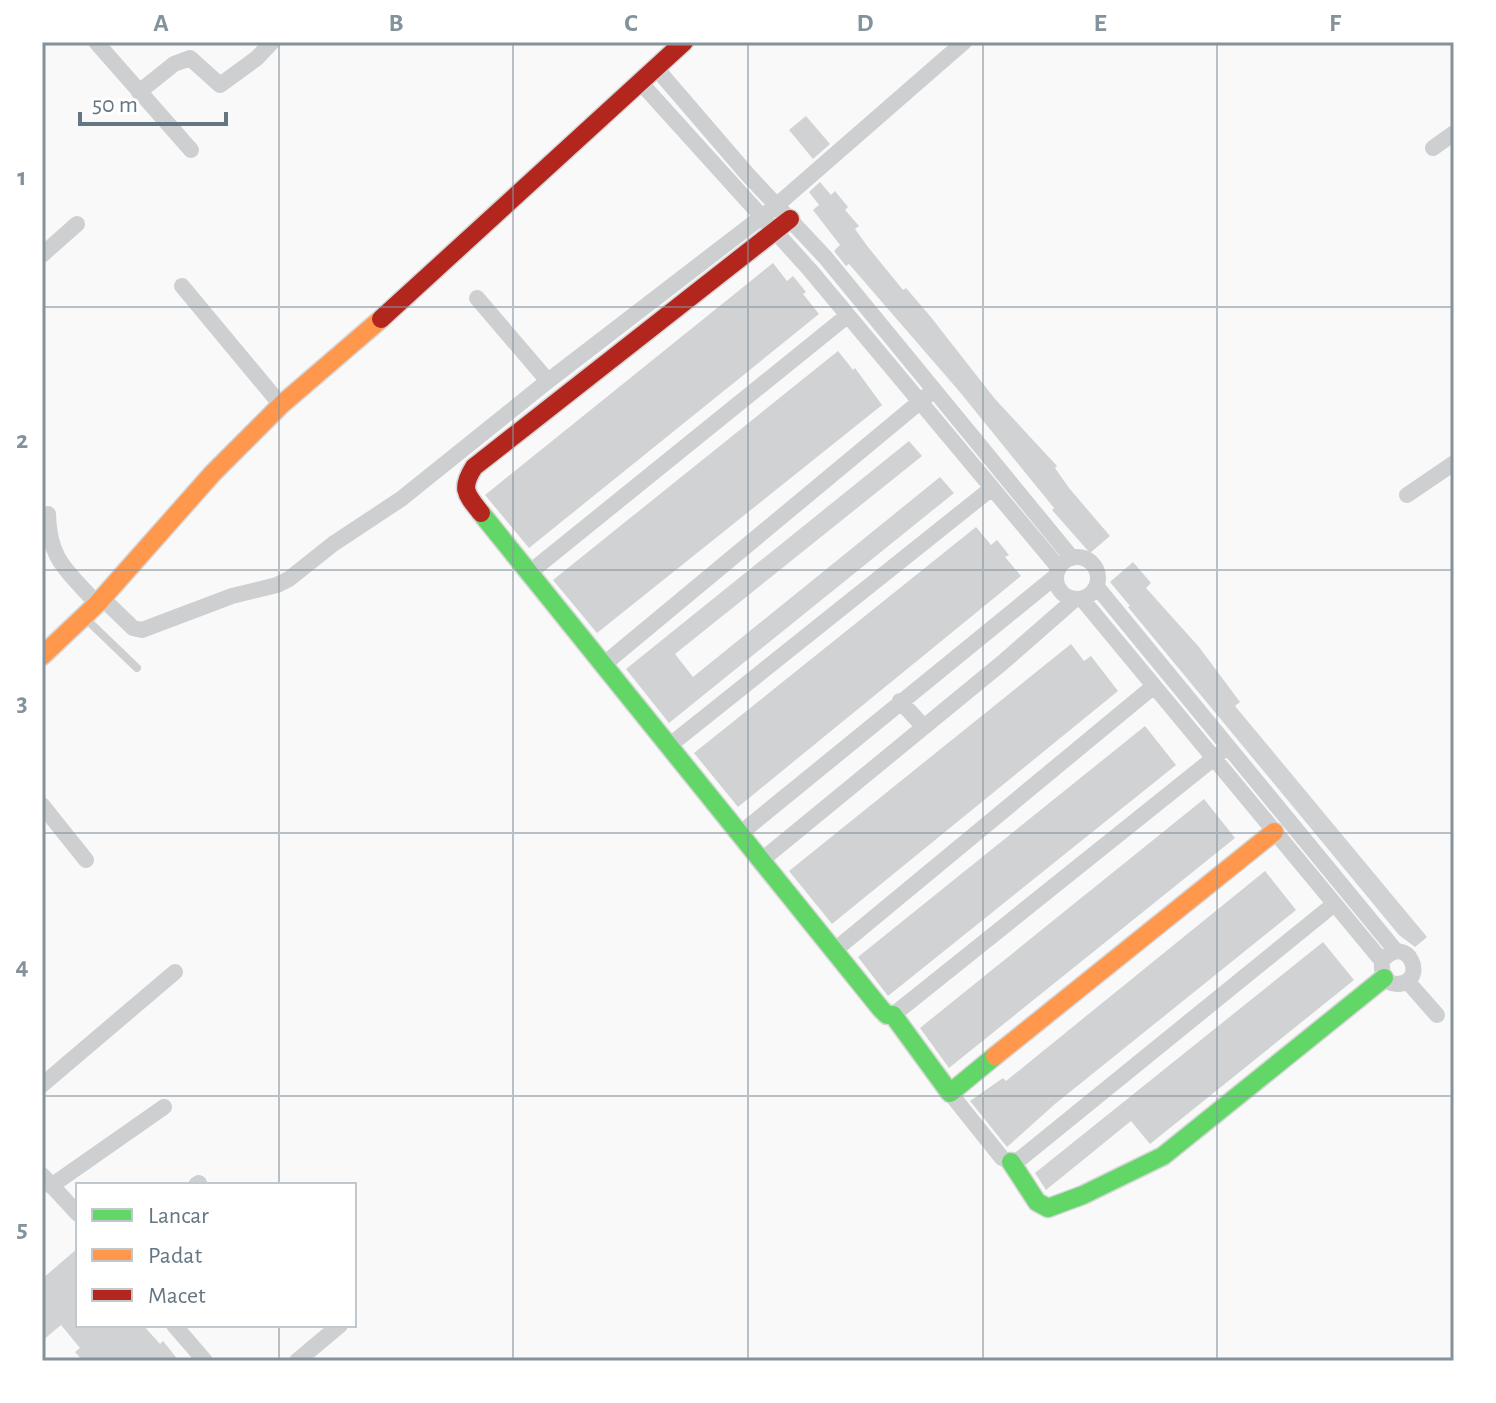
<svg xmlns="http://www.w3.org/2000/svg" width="1496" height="1403" font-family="'Alegreya Sans',sans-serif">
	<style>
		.building { fill: #d0d2d3 }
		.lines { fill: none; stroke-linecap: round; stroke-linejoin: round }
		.fast-casing { stroke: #d5d6d7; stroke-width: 21 }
		.slow-casing { stroke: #d5d6d7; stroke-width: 21 }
		.jam-casing { stroke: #d5d6d7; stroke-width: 21 }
		.lane { stroke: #cecfd0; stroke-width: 8 }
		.street { stroke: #cecfd0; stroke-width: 16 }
		.fast { stroke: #63d668; stroke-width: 18 }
		.slow { stroke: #ff974d; stroke-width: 18 }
		.jam { stroke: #b3261e; stroke-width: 18 }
		.grid { fill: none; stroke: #84929c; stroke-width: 2; stroke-opacity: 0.55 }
		.neatline { fill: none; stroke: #84929c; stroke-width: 3 }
		.grid-label { font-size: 26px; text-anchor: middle; font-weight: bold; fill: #84929c }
	</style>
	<rect width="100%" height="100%" fill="#f9f9f9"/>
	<!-- building -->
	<path class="building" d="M 806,116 L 830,144 L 813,159 L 789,130 Z
		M 820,182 L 831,195 L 835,191 L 848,207 L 845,210 L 859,226 L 855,229 L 868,247 L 903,290 L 906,288 L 930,316 L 995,399 L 1057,466 L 1055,468 L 1069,488 L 1110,536 L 1090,553 L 1052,510 L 1054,508 L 959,391 L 849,264 L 846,266 L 834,251 L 840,245 L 813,210 L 819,205 L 809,192 Z
		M 773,263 L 787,281 L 793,276 L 806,292 L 803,294 L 819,314 L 529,548 L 485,495 Z
		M 838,351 L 853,370 L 855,368 L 882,405 L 597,633 L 553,580 Z
		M 909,441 L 922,456 L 675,654 L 693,677 L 940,477 L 954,493 L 669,723 L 626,669 Z
		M 976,527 L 991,545 L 997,540 L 1009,555 L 1005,557 L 1021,576 L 738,807 L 694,753 Z
		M 1133,562 L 1151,583 L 1146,588 L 1199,647 L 1240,702 L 1235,706 L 1427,937 L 1415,947 L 1399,935 L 1128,607 L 1130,606 L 1110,582 Z
		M 1071,644 L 1084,661 L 1091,656 L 1118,691 L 832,924 L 789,871 Z
		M 1145,726 L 1176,765 L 888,996 L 858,957 Z
		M 1204,799 L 1235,838 L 949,1068 L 920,1028 Z
		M 1265,871 L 1296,910 L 1055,1104 L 1007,1147 L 970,1101 L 1003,1078 L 1006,1081 Z
		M 1323,942 L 1354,980 L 1150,1144 L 1131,1121 L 1046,1190 L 1035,1173 Z
		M 78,1248 L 78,1325 L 143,1325 L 160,1344 L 163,1341 L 179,1361 L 83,1361 L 75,1352 L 80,1348 L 61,1325 L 42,1341 L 42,1279 Z"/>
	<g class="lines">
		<defs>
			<path id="fast" d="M 481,513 L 881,1009 L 887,1015 L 893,1015 L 950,1093 L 995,1056
				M 1011,1162 L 1037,1202 L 1048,1208 L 1083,1195 L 1163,1156 L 1384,978"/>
			<path id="slow" d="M 42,656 L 97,604 L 213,473 L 281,405 L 381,319
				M 995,1056 L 1274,832"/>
			<path id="jam" d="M 381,319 L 684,42
				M 481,513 C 466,494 460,489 474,467 L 790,219"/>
		</defs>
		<!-- fast casing -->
		<use href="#fast" class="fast-casing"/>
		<!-- slow casing -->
		<use href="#slow" class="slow-casing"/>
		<!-- jam casing -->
		<use href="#jam" class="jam-casing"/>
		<!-- lane -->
		<path class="lane" d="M 85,618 L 137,668"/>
		<!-- street -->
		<path class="street" d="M 96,42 L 191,150
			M 656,68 L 748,175 L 825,257 L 1072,558
			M 640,82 L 810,270 L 1059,568
			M 139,92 L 174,64 L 190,58 L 220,85 L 257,58 L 272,42
			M 1433,148 L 1454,133
			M 42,255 L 77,224
			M 182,286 L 281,405
			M 477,298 L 548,381
			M 1407,495 L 1454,463
			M 48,514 C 49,561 68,571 97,604
			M1056 578a21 21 0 1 1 42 0a21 21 0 1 1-42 0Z
			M 529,573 L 847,316
			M 1097,587 L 1396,951
			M 102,598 L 133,628 L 142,630 L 232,596 L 277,585 L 289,579 L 333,544 L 401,499 L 548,381 L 777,205 L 964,42
			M 1082,599 L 1382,961 C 1381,972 1384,984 1397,984 C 1430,983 1407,930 1382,961
			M 603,665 L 928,395
			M 900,701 L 923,726
			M 670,745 L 992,488
			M 42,805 L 86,860
			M 742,832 L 1056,576
			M 763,859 L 1002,663 L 1074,600
			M 835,950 L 1154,686
			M 1407,981 L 1437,1015
			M 893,1015 L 1219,754
			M 42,1085 L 175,972
			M 950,1093 L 1002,1158 L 1011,1162 L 1020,1159 L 1333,905
			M 42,1175 L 78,1214
			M 196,1185 L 199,1183
			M 51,1186 L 164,1107
			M 174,1325 L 205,1361
			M 297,1361 L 340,1325"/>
		<!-- fast -->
		<use href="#fast" class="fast"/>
		<!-- slow -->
		<use href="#slow" class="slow"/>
		<!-- jam -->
		<use href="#jam" class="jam"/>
	</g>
	<!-- grid -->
	<path class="grid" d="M 279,42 L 279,1185M 513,42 L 513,1361M 748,42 L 748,1361M 983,42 L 983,1361M 1217,42 L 1217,1361M 42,307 L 1454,307M 42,570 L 1454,570M 42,833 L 1454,833M 42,1096 L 1454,1096M 279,1325 L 279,1361"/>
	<!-- border -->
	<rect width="1496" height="1403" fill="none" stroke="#ffffff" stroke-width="88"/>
	<!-- legend -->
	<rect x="76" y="1183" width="280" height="144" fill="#ffffff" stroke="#c1c8cd" stroke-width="2"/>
	<rect x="92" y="1209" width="40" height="12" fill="#63d668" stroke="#c1c8cd" stroke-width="2"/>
	<text x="148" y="1223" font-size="24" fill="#657683">Lancar</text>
	<rect x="92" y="1249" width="40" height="12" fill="#ff974d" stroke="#c1c8cd" stroke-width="2"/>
	<text x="148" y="1263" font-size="24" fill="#657683">Padat</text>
	<rect x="92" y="1289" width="40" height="12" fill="#b3261e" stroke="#c1c8cd" stroke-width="2"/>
	<text x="148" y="1303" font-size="24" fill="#657683">Macet</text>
	<!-- scale -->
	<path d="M80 112v12h146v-12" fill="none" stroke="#657683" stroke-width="4"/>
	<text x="92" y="112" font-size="24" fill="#657683" stroke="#ffffff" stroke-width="6" paint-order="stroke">50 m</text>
	<rect x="44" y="44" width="1408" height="1315" class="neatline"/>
	<g class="grid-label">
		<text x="161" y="31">A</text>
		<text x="396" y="31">B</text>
		<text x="631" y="31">C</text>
		<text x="865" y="31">D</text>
		<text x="1100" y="31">E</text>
		<text x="1335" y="31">F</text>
		<text x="22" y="185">1</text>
		<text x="22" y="448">2</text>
		<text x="22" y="711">3</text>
		<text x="22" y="974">4</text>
		<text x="22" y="1237">5</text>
	</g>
</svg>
